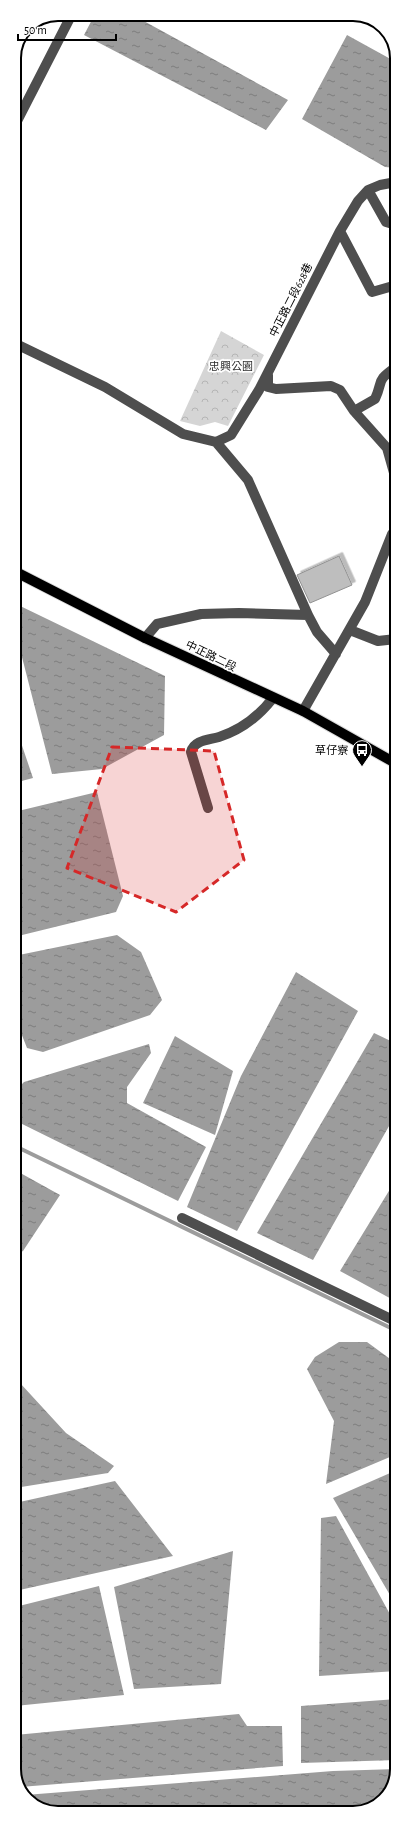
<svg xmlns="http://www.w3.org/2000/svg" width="411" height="1827" font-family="'Alegreya Sans','Noto Sans TC',sans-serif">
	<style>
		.forest { fill: url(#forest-crowns) }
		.water { fill: url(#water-ripples) }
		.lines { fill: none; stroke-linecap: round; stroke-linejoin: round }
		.stream { stroke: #9c9c9c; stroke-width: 4 }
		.building { fill: #bebebe; stroke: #929292; filter: url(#shadow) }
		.major-casing { stroke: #dbdbdb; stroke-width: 12 }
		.minor { stroke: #4e4e4e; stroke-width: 10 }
		.major { stroke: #000; stroke-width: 10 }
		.marked { fill: #d62828; fill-opacity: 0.2; stroke: #d62828; stroke-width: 3; stroke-dasharray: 8 5; stroke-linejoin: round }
		.labels { text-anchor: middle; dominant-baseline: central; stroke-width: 3.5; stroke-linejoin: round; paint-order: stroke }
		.street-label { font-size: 11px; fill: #000; stroke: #fff }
		.park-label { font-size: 11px; fill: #2c2c2c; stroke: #fff }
		.poi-label { font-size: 11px; fill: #000; stroke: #fff; text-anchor: end }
		.rim { fill: none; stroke: #000; stroke-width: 2 }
	</style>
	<defs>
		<pattern id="forest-crowns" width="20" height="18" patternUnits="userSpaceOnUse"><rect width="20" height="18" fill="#d5d5d5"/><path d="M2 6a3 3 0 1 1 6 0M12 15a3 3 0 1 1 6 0" fill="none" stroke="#b5b5b5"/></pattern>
		<pattern id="water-ripples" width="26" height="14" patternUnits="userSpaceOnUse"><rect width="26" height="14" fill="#9c9c9c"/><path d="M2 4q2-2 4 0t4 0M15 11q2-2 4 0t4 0" fill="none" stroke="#7d7d7d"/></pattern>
		<filter id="shadow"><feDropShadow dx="3.5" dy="-3.5" stdDeviation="0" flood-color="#0004"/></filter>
	</defs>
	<rect width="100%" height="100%" fill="#fff"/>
	<!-- forest -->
	<path class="forest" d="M 221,331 L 264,355 L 228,426 L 215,422 L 200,426 L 180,421 Z"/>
	<!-- water -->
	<path class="water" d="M 95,14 L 131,14 L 288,100 L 266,130 L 84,35 Z
		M 347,35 L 396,62 L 396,168 L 385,167 L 302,119 Z
		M 14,603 L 165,676 L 164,735 L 102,769 L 52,774 L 14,626 Z
		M 14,722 L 33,778 L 14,783 Z
		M 97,792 L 123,896 L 116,912 L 14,937 L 14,812 Z
		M 117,935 L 141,952 L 162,1000 L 150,1015 L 43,1052 L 27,1048 L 14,1015 L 14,956 Z
		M 296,972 L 358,1011 L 237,1231 L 187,1207 L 241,1076 Z
		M 374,1033 L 397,1044 L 397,1112 L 313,1260 L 257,1233 Z
		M 175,1036 L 233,1071 L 215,1135 L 143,1103 Z
		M 149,1044 L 151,1053 L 127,1087 L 127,1103 L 206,1147 L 178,1201 L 14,1120 L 14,1092 L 24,1082 Z
		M 15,1170 L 60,1195 L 23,1251 L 15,1255 Z
		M 395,1181 L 397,1182 L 397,1302 L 340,1271 Z
		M 339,1342 L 367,1342 L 397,1364 L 397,1454 L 326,1484 L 334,1421 L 307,1369 L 315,1357 Z
		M 20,1383 L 66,1433 L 114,1466 L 108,1473 L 15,1488 L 15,1385 Z
		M 397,1470 L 397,1607 L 333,1498 Z
		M 115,1481 L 173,1556 L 15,1591 L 15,1503 Z
		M 336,1516 L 397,1627 L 397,1671 L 319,1676 L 321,1518 Z
		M 233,1551 L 221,1684 L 134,1689 L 114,1587 Z
		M 99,1586 L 124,1695 L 15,1706 L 15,1607 Z
		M 397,1699 L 397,1760 L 301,1763 L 301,1706 Z
		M 239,1714 L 247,1726 L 282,1726 L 283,1766 L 20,1787 L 15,1777 L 15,1735 Z
		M 397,1769 L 386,1798 L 366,1810 L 326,1812 L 52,1813 L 29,1802 L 25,1795 L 333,1771 Z"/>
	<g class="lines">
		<!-- stream -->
		<path class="stream" d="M 15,1146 L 397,1331"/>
	</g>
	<!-- building -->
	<path class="building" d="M 339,556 L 352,585 L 310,603 L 297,575 Z"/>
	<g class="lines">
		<defs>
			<path id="major" d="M 14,571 L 145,638 L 303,711 L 397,764"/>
		</defs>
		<!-- major casing -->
		<use href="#major" class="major-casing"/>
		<!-- minor -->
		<path class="minor" d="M 14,127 L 72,14
			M 368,190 L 386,222 L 396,225
			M 340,231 L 372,292 L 393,286
			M 14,343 L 105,387 L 183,434 L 216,442 L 231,435 L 259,390 L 340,231 L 358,201 L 368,190 L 380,185 L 396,182
			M 268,375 L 268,387 L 276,389 L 331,386 L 340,390 L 354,411 L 387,448 L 396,480 L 395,499
			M 354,411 L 375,399 C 384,379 375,382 396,367
			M 216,442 L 248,480 L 308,615 L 317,632 L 336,654
			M 350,630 L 378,641 L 396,639
			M 145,638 L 157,624 L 201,614 L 239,613 L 308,615
			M 303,711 L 365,602 L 392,534
			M 208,808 L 191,752 C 194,740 209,740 219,737 C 241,730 259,716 273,698
			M 182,1218 L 397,1322"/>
		<!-- major -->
		<use href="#major" class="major"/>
	</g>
	<!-- marked area -->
	<path class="marked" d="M 112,747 L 214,751 L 244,860 L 176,912 L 67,868 Z"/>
	<!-- icons -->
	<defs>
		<symbol id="bus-pin" viewBox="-11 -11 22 30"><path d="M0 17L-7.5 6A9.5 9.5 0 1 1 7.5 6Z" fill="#000" stroke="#fff"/><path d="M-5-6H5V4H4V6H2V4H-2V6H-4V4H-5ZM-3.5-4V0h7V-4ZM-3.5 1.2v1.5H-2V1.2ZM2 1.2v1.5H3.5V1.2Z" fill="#fff"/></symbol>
	</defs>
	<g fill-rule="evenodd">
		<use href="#bus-pin" x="351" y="739" width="22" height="30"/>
	</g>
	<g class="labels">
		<!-- street labels -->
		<g class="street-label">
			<text transform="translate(291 300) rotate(-63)">中正路二段628巷</text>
			<text transform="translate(211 656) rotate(26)">中正路二段</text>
		</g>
		<!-- park labels -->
		<g class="park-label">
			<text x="231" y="366">忠興公園</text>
		</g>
		<!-- poi labels -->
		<g class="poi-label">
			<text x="348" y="750">草仔寮</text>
		</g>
	</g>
	<!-- crop -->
	<path d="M0 0H411V1827H0ZM58 21H353A37 37 0 0 1 390 58V1769A37 37 0 0 1 353 1806H58A37 37 0 0 1 21 1769V58A37 37 0 0 1 58 21Z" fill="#fff" fill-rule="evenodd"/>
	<path class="rim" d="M58 21H353A37 37 0 0 1 390 58V1769A37 37 0 0 1 353 1806H58A37 37 0 0 1 21 1769V58A37 37 0 0 1 58 21Z"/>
	<!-- scale -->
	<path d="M18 34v6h98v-6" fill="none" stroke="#000000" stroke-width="2"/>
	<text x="24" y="34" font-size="12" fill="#000000" stroke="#ffffff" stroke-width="3" paint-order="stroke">50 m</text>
</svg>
